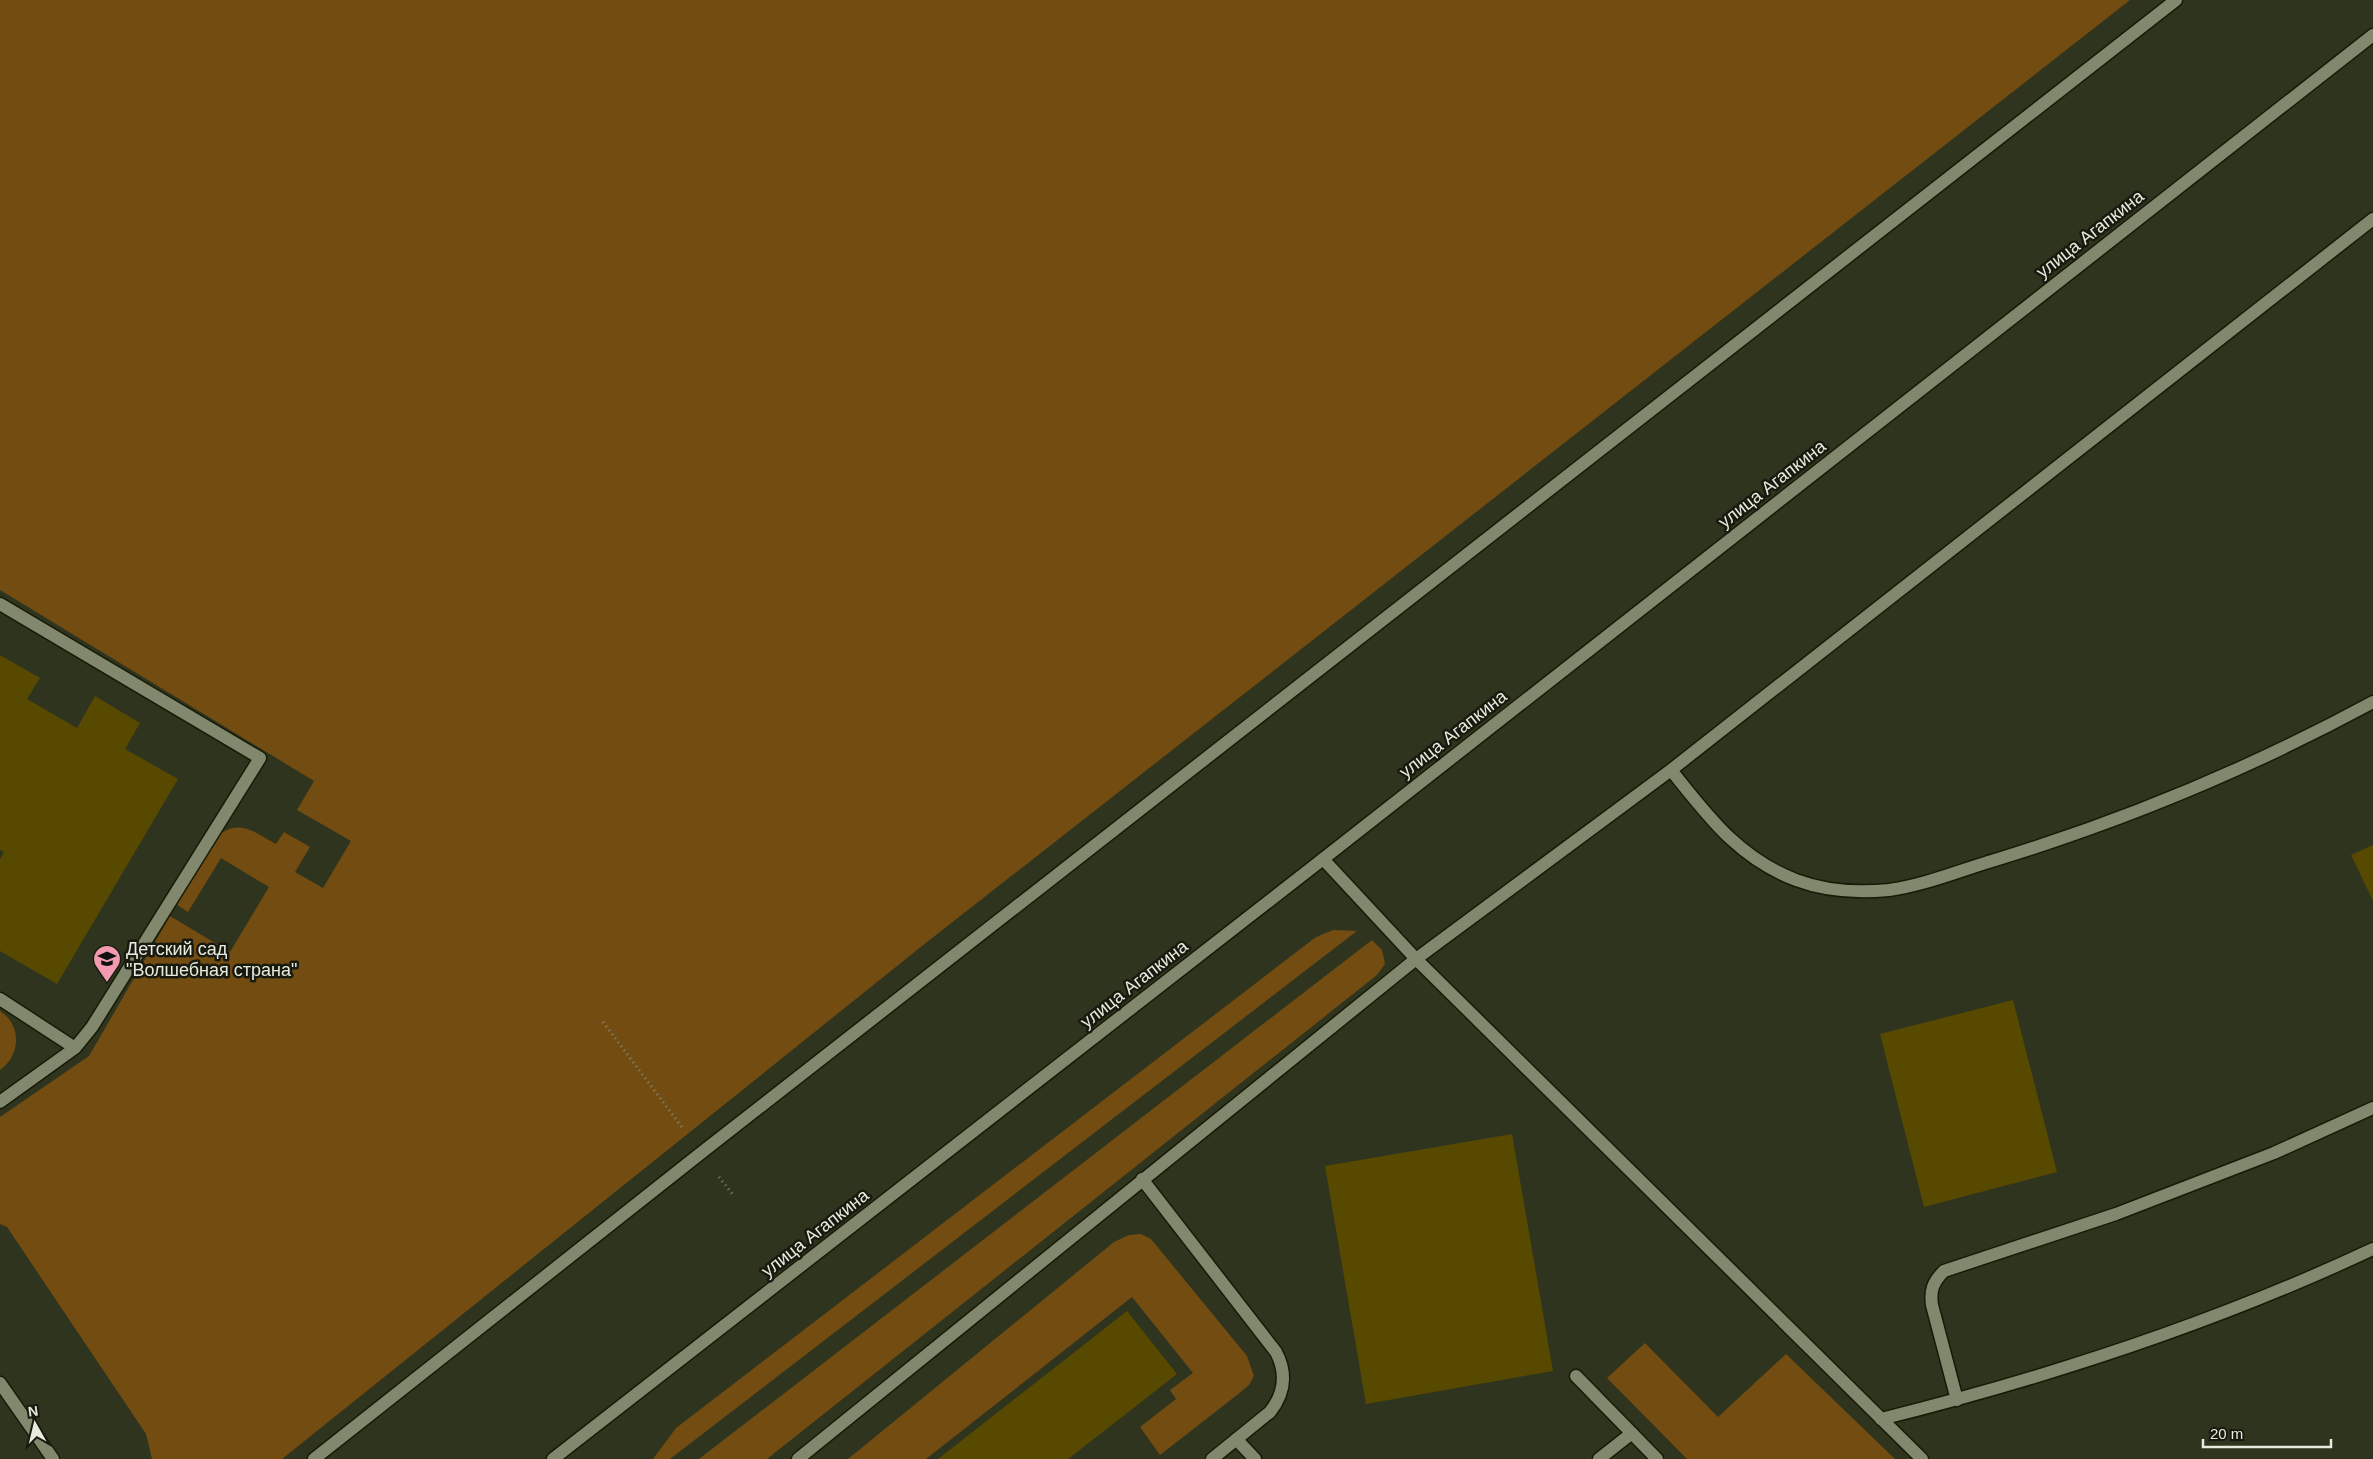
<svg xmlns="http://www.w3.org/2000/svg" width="2373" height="1459" font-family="Helvetica,sans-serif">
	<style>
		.green { fill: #724c10 }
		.building { fill: #574900 }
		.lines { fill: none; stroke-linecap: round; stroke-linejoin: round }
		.service-casing { stroke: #171b06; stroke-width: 15 }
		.minor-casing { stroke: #171b06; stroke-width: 15 }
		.secondary-casing { stroke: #171b06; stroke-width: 15 }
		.path { stroke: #818573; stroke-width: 3; stroke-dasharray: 1 4; stroke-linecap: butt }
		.service { stroke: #81886e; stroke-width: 12 }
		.minor { stroke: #81886e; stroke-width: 12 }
		.secondary { stroke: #81886e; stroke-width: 12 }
		.labels { text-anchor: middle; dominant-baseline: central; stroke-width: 5; stroke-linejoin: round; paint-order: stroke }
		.street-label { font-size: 18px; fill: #e7ebdd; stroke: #181a10 }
		.poi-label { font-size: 18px; fill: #e7ebdd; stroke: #181a10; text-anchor: start }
	</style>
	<rect width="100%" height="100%" fill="#2f341e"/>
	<!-- green -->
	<path class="green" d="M 0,0 L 2130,0 L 922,946 L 282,1459 L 152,1459 L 146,1434 L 7,1227 L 0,1224 L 0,1117 L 89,1056 L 170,916 L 230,952 L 269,887 L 221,858 L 188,912 L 176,904 L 214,839 C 237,817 253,831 276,844 L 284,832 L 310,847 L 295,872 L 323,888 L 351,841 L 297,810 L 314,781 L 0,590 Z
		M 1333,930 L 1357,931 L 670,1459 L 653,1459 L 676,1428 L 1316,937 Z
		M 1372,940 L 1382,950 L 1385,964 L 1377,975 L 767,1459 L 699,1459 Z
		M 0,1011 C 22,1025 21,1055 0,1070 Z
		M 1141,1234 L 1151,1239 L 1247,1356 L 1254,1376 L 1249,1385 L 1237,1395 L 1160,1455 L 1140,1427 L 1176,1399 L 1170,1390 L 1193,1373 L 1132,1297 L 926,1459 L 848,1459 L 1114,1242 L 1129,1235 Z
		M 1645,1343 L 1718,1417 L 1786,1354 L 1895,1459 L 1687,1459 L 1607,1378 Z"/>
	<!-- building -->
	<path class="building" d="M 0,655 L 40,678 L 27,699 L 77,728 L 95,696 L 140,723 L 125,749 L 178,779 L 57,984 L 0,951 L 0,859 L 4,852 L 0,850 Z
		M 2373,845 L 2373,901 L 2351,855 Z
		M 2013,1000 L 2057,1172 L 1924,1207 L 1880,1034 Z
		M 1512,1134 L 1553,1371 L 1366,1404 L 1325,1166 Z
		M 1127,1311 L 1177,1374 L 1122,1417 L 1068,1459 L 938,1459 Z"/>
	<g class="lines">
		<defs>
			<path id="service" d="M 0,604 L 260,758 L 92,1027 L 75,1048 L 0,1102
				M 1671,770 C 1708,816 1738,858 1796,880 C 1825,891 1858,893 1889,890 C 1925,885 1961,870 1995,860 C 2126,820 2253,767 2373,702
				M 0,999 L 75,1048
				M 1142,1179 L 1276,1352 C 1287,1373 1285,1393 1270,1412 L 1212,1459
				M 1576,1376 L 1657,1459
				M 1957,1400 L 1932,1305 C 1930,1290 1933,1282 1944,1271 L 2116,1214 L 2274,1153 L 2373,1108
				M 1881,1419 C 2050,1377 2215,1323 2373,1249
				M 1236,1439 L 1255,1459
				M 314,1459 L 701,1153 L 2176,0
				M 798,1459 L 1416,959 L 1671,770 L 2373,219
				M 1599,1459 L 1632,1433"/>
			<path id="minor" d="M 1323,859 L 1416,959 L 1922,1459
				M 0,1383 L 53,1459"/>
			<path id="secondary" d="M 553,1459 L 1323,859 L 2373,35"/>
		</defs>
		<!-- service casing -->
		<use href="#service" class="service-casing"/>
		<!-- minor casing -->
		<use href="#minor" class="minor-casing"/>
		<!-- secondary casing -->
		<use href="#secondary" class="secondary-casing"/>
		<!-- path -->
		<path class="path" d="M 603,1022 L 684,1130
			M 719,1177 L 734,1196"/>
		<!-- service -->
		<use href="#service" class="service"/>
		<!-- minor -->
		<use href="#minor" class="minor"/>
		<!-- secondary -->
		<use href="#secondary" class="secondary"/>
	</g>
	<!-- icons -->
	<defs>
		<symbol id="school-pin" viewBox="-11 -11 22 30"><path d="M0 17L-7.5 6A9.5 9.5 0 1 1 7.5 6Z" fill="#f29aaf" stroke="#181a10"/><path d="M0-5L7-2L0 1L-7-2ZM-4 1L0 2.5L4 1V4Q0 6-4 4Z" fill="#111"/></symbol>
	</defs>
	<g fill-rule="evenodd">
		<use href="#school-pin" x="91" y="943" width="32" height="43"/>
	</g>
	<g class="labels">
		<!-- street labels -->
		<g class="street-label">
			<text transform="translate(2090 234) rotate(-38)">улица Агапкина</text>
			<text transform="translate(1772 484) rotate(-38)">улица Агапкина</text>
			<text transform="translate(1453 734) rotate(-38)">улица Агапкина</text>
			<text transform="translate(1134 984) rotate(-38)">улица Агапкина</text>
			<text transform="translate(815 1233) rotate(-38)">улица Агапкина</text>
		</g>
		<!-- poi labels -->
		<g class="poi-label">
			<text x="126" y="949">Детский сад<tspan x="126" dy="21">"Волшебная страна"</tspan></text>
		</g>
	</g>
	<!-- north arrow -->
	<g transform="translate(35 1424) rotate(352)" stroke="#181a10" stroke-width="4" paint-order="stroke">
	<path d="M0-4L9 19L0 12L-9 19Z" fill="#e7ebdd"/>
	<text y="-8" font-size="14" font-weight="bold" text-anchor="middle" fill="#e7ebdd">N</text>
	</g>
	<!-- scale -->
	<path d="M2203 1439v8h128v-8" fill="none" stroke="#e7ebdd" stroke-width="2.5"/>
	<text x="2210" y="1439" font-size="15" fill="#e7ebdd" stroke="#181a10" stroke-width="4" paint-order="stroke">20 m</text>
</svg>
